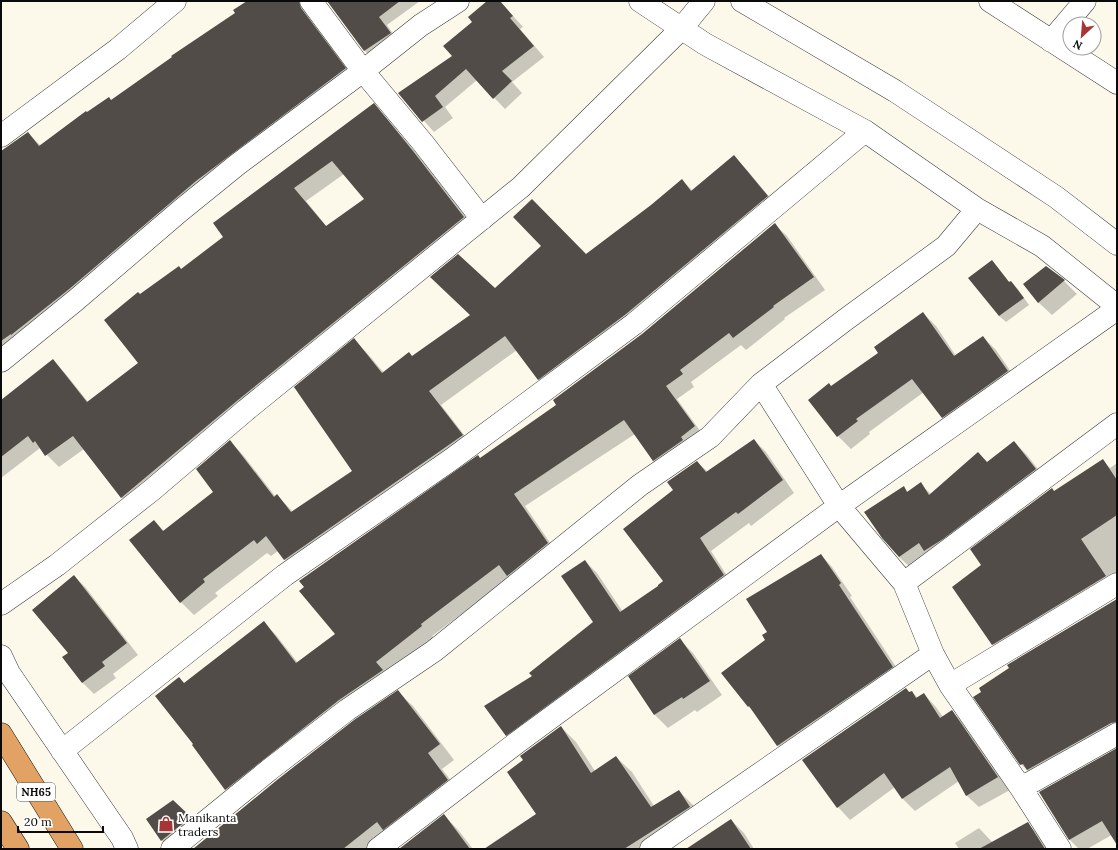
<svg xmlns="http://www.w3.org/2000/svg" width="1118" height="850" font-family="Lora,serif">
	<style>
		.shadow { fill: #0003; fill-rule: evenodd }
		.building { fill: #514c48; fill-rule: evenodd }
		.lines { fill: none; stroke-linecap: round; stroke-linejoin: round }
		.minor-casing { stroke: #3d3d3d; stroke-width: 23 }
		.highway-casing { stroke: #1b1b1b; stroke-width: 23 }
		.minor { stroke: #fff; stroke-width: 22 }
		.highway { stroke: #e2a263; stroke-width: 22 }
		.labels { text-anchor: middle; dominant-baseline: central; stroke-width: 4; stroke-linejoin: round; paint-order: stroke }
		.shield { fill: #fff; stroke: #545454; stroke-width: 1 }
		.shield-label { font-size: 11px; font-weight: bold; fill: #0a0a0a }
		.poi-label { font-size: 12px; fill: #0a0a0a; stroke: #fff; text-anchor: start }
	</style>
	<rect width="100%" height="100%" fill="#fcf9ea"/>
	<!-- shadow -->
	<path class="shadow" d="M 249,1 L 308,1 L 358,82 L 1,363 L 1,154 L 28,133 L 41,146 L 87,113 L 112,101 L 236,13 Z
		M 328,1 L 420,1 L 387,25 L 398,41 L 373,59 L 365,51 Z
		M 488,1 L 500,1 L 505,7 L 523,27 L 520,29 L 544,57 L 512,82 L 522,93 L 505,109 L 477,80 L 445,107 L 453,118 L 434,132 L 399,93 L 453,56 L 473,22 Z
		M 373,104 L 386,117 L 426,165 L 476,230 L 134,510 L 122,498 L 84,449 L 59,467 L 40,448 L 1,478 L 1,401 L 53,361 L 65,373 L 88,402 L 140,363 L 140,295 L 182,270 L 224,237 ZM 344,174 L 366,199 L 327,227 L 306,201 Z
		M 734,157 L 747,170 L 780,210 L 552,392 L 538,379 L 517,350 L 441,405 L 475,449 L 298,573 L 285,560 L 278,551 L 271,556 L 267,553 L 215,593 L 218,596 L 194,615 L 181,602 L 154,521 L 164,531 L 215,492 L 230,441 L 243,455 L 275,496 L 277,495 L 293,512 L 354,471 L 354,340 L 367,353 L 384,373 L 412,357 L 471,316 L 495,290 L 586,255 L 652,206 L 682,180 L 693,191 Z
		M 774,224 L 787,236 L 825,290 L 784,318 L 785,319 L 746,350 L 741,345 L 691,382 L 694,387 L 677,399 L 706,439 L 666,473 L 653,461 L 635,434 L 525,506 L 559,556 L 510,578 L 432,636 L 434,638 L 238,801 L 226,789 L 194,744 L 184,684 L 264,623 L 276,635 L 298,663 L 337,634 L 481,459 L 558,405 Z
		M 1046,267 L 1064,281 L 1077,294 L 1052,315 L 1038,302 Z
		M 998,268 L 1010,283 L 1011,282 L 1017,288 L 1029,305 L 1006,322 L 999,316 Z
		M 923,313 L 936,326 L 956,356 L 983,337 L 996,350 L 1020,385 L 956,430 L 943,417 L 924,392 L 869,432 L 870,434 L 851,449 L 838,436 L 832,387 L 880,353 Z
		M 754,440 L 766,452 L 794,493 L 751,526 L 749,523 L 711,551 L 735,588 L 518,747 L 506,735 L 533,676 L 594,622 L 585,561 L 597,573 L 623,612 L 665,582 L 674,490 L 697,462 L 708,472 Z
		M 1014,442 L 1027,455 L 1048,482 L 912,569 L 899,557 L 903,487 L 908,492 L 920,484 L 931,494 L 988,463 Z
		M 1102,460 L 1110,468 L 1117,463 L 1117,589 L 1005,656 L 993,644 L 982,565 L 1055,492 Z
		M 821,555 L 832,567 L 852,596 L 850,597 L 904,679 L 790,758 L 778,746 L 757,715 L 748,706 L 768,633 Z
		M 74,576 L 86,588 L 138,655 L 113,674 L 116,678 L 94,694 L 82,682 L 69,653 Z
		M 1117,600 L 1117,739 L 1034,777 L 1021,764 Z
		M 680,640 L 693,653 L 722,695 L 697,712 L 695,710 L 668,728 L 655,715 L 630,677 Z
		M 906,689 L 910,693 L 912,692 L 918,698 L 924,694 L 936,707 L 943,717 L 952,711 L 964,724 L 1010,790 L 979,807 L 966,795 L 959,781 L 915,811 L 903,799 L 895,787 L 850,820 L 838,807 Z
		M 398,692 L 413,706 L 454,760 L 442,769 L 462,795 L 387,849 L 193,849 Z
		M 561,727 L 576,742 L 595,771 L 616,757 L 632,772 L 654,806 L 679,791 L 694,806 L 664,849 L 486,849 L 538,815 L 525,760 Z
		M 1117,749 L 1117,832 L 1087,849 L 1079,849 L 1070,840 L 1041,792 Z
		M 173,801 L 203,831 L 170,849 L 163,842 L 147,820 Z
		M 444,815 L 459,831 L 473,849 L 419,849 Z
		M 731,820 L 744,833 L 754,849 L 716,849 Z
		M 1028,824 L 1041,837 L 1049,849 L 959,849 L 955,843 L 979,828 L 993,843 Z"/>
	<!-- building -->
	<path class="building" d="M 247,1 L 299,1 L 301,8 L 346,68 L 196,181 L 68,290 L 11,335 L 11,334 L 1,341 L 1,151 L 28,132 L 39,146 L 86,111 L 87,112 L 109,97 L 111,100 L 172,57 L 171,56 L 235,13 L 233,10 Z
		M 327,1 L 400,1 L 379,17 L 391,33 L 364,51 Z
		M 487,1 L 500,1 L 513,16 L 510,18 L 534,46 L 502,71 L 512,81 L 493,99 L 466,69 L 435,96 L 443,107 L 422,122 L 398,93 L 452,56 L 443,46 L 472,22 L 468,17 Z
		M 374,103 L 413,151 L 464,217 L 238,400 L 121,498 L 73,436 L 45,456 L 35,441 L 33,443 L 28,436 L 1,457 L 1,400 L 53,359 L 87,402 L 138,363 L 104,320 L 138,292 L 140,294 L 179,266 L 181,269 L 223,237 L 213,223 ZM 332,161 L 364,199 L 326,226 L 294,188 Z
		M 734,155 L 768,196 L 626,314 L 538,380 L 505,336 L 429,391 L 463,435 L 284,560 L 266,536 L 257,544 L 254,540 L 203,579 L 205,582 L 180,603 L 129,540 L 154,520 L 163,531 L 213,492 L 196,469 L 230,440 L 274,497 L 277,494 L 291,512 L 352,471 L 294,387 L 354,338 L 382,373 L 409,352 L 412,356 L 470,315 L 430,277 L 458,254 L 495,288 L 541,246 L 513,217 L 532,199 L 586,254 L 651,205 L 682,179 L 691,191 Z
		M 775,223 L 814,277 L 773,306 L 774,307 L 733,338 L 729,333 L 680,370 L 683,374 L 666,386 L 695,426 L 681,437 L 683,440 L 653,461 L 624,420 L 514,494 L 548,543 L 507,576 L 499,565 L 421,624 L 422,626 L 376,662 L 383,670 L 339,700 L 225,790 L 192,745 L 193,744 L 155,696 L 179,677 L 184,683 L 264,621 L 296,663 L 335,634 L 299,591 L 304,587 L 299,581 L 478,455 L 480,458 L 556,405 L 553,400 L 642,334 Z
		M 992,260 L 1009,282 L 1011,281 L 1024,298 L 999,316 L 968,278 Z
		M 1046,266 L 1065,280 L 1038,303 L 1023,284 Z
		M 923,312 L 954,356 L 983,336 L 1008,371 L 942,418 L 912,379 L 856,419 L 858,421 L 837,437 L 808,400 L 829,383 L 831,386 L 878,353 L 874,347 Z
		M 754,439 L 783,480 L 738,514 L 736,512 L 700,538 L 724,575 L 506,736 L 484,706 L 532,676 L 529,673 L 593,622 L 561,576 L 585,560 L 620,612 L 658,586 L 658,585 L 663,581 L 623,529 L 673,490 L 667,482 L 697,461 L 706,472 Z
		M 1014,441 L 1036,469 L 943,539 L 924,551 L 919,543 L 899,557 L 882,538 L 864,512 L 904,486 L 907,492 L 921,482 L 929,495 L 978,452 L 987,462 Z
		M 1103,459 L 1117,480 L 1117,515 L 1081,539 L 1106,576 L 992,645 L 952,587 L 981,565 L 970,549 L 1052,488 L 1054,491 Z
		M 821,554 L 841,583 L 839,585 L 893,667 L 777,746 L 749,706 L 748,707 L 721,673 L 765,640 L 762,635 L 767,632 L 746,599 Z
		M 74,575 L 127,643 L 102,662 L 105,666 L 82,683 L 62,657 L 68,653 L 32,610 Z
		M 1117,599 L 1117,722 L 1111,723 L 1027,770 L 1023,764 L 1020,765 L 973,697 L 981,692 L 979,688 L 1009,668 L 1007,665 Z
		M 680,638 L 710,681 L 683,699 L 682,697 L 654,715 L 628,676 Z
		M 906,688 L 909,692 L 912,691 L 916,698 L 924,693 L 940,718 L 952,710 L 998,777 L 966,796 L 950,767 L 902,799 L 884,773 L 837,808 L 802,760 Z
		M 398,690 L 440,744 L 428,753 L 448,780 L 383,830 L 377,822 L 343,849 L 193,849 L 277,780 L 354,720 Z
		M 561,726 L 591,773 L 616,756 L 651,807 L 679,790 L 690,807 L 624,849 L 484,849 L 536,814 L 507,772 L 523,760 L 520,756 Z
		M 1117,748 L 1117,845 L 1102,821 L 1069,840 L 1039,792 Z
		M 173,800 L 191,817 L 161,841 L 146,819 Z
		M 444,814 L 470,849 L 399,849 Z
		M 731,819 L 751,849 L 686,849 Z
		M 1028,822 L 1045,849 L 979,849 Z"/>
	<g class="lines">
		<defs>
			<path id="minor" d="M 311,1 L 363,71 L 423,143 L 482,219
				M 640,1 L 705,44 L 865,131 L 977,209 L 1042,246 L 1117,306
				M 742,1 L 895,91 L 1056,197 L 1117,244
				M 990,1 L 1117,83
				M 1051,41 L 1085,1
				M 1,136 L 118,49 L 175,1
				M 1,361 L 76,300 L 180,211 L 238,164 L 363,71 L 421,25 L 458,1
				M 904,583 L 1117,424
				M 1,604 L 57,565 L 152,490 L 246,410 L 521,187 L 681,29 L 704,1
				M 1,656 L 9,673 L 122,838 L 127,849
				M 950,685 L 933,654 L 904,583 L 839,506 L 1117,309
				M 62,751 L 285,575 L 452,459 L 634,324 L 865,131
				M 1021,788 L 1117,734
				M 172,849 L 269,770 L 347,710 L 434,651 L 640,485 L 710,437 L 761,384 L 845,320 L 946,246 L 977,209
				M 378,849 L 519,741 L 839,506 L 761,384
				M 651,849 L 933,654
				M 1060,849 L 1021,788 L 950,685 L 1117,584"/>
			<path id="highway" d="M 1,734 L 72,849
				M 1,822 L 18,849"/>
		</defs>
		<!-- minor casing -->
		<use href="#minor" class="minor-casing"/>
		<!-- highway casing -->
		<use href="#highway" class="highway-casing"/>
		<!-- minor -->
		<use href="#minor" class="minor"/>
		<!-- highway -->
		<use href="#highway" class="highway"/>
	</g>
	<!-- icons -->
	<defs>
		<symbol id="shop-bare" viewBox="-9 -9 18 18"><path d="M-5-2.5h2.3a2.7 3.5 0 0 1 5.4 0H5L5.5 6h-11ZM-1.5-2.5h3a1.5 2.3 0 0 0-3 0Z" fill="#a83536" stroke="#fff" stroke-width="2.5" paint-order="stroke"/></symbol>
	</defs>
	<g fill-rule="evenodd">
		<use href="#shop-bare" x="155" y="813" width="22" height="22"/>
	</g>
	<g class="labels">
		<!-- shield labels -->
		<rect class="shield" x="17" y="783" width="38" height="18" rx="3"/>
		<g class="shield-label">
			<text x="36" y="792">NH65</text>
		</g>
		<!-- poi labels -->
		<g class="poi-label">
			<text x="178" y="817">Manikanta<tspan x="178" dy="14">traders</tspan></text>
		</g>
	</g>
	<!-- border -->
	<rect width="1118" height="850" fill="none" stroke="#0a0a0a" stroke-width="4"/>
	<!-- north arrow -->
	<g transform="translate(1082 36) rotate(206)"><circle r="19" fill="#ffffff" stroke="#9d9d9d"/>
	<path d="M0-3L7 15L0 10L-7 15Z" fill="#a83536"/>
	<text y="-6" font-size="11" font-weight="bold" text-anchor="middle" fill="#0a0a0a">N</text>
	</g>
	<!-- scale -->
	<path d="M18 826v6h85v-6" fill="none" stroke="#0a0a0a" stroke-width="2"/>
	<text x="24" y="826" font-size="12" fill="#0a0a0a" stroke="#ffffff" stroke-width="3" paint-order="stroke">20 m</text>
</svg>
